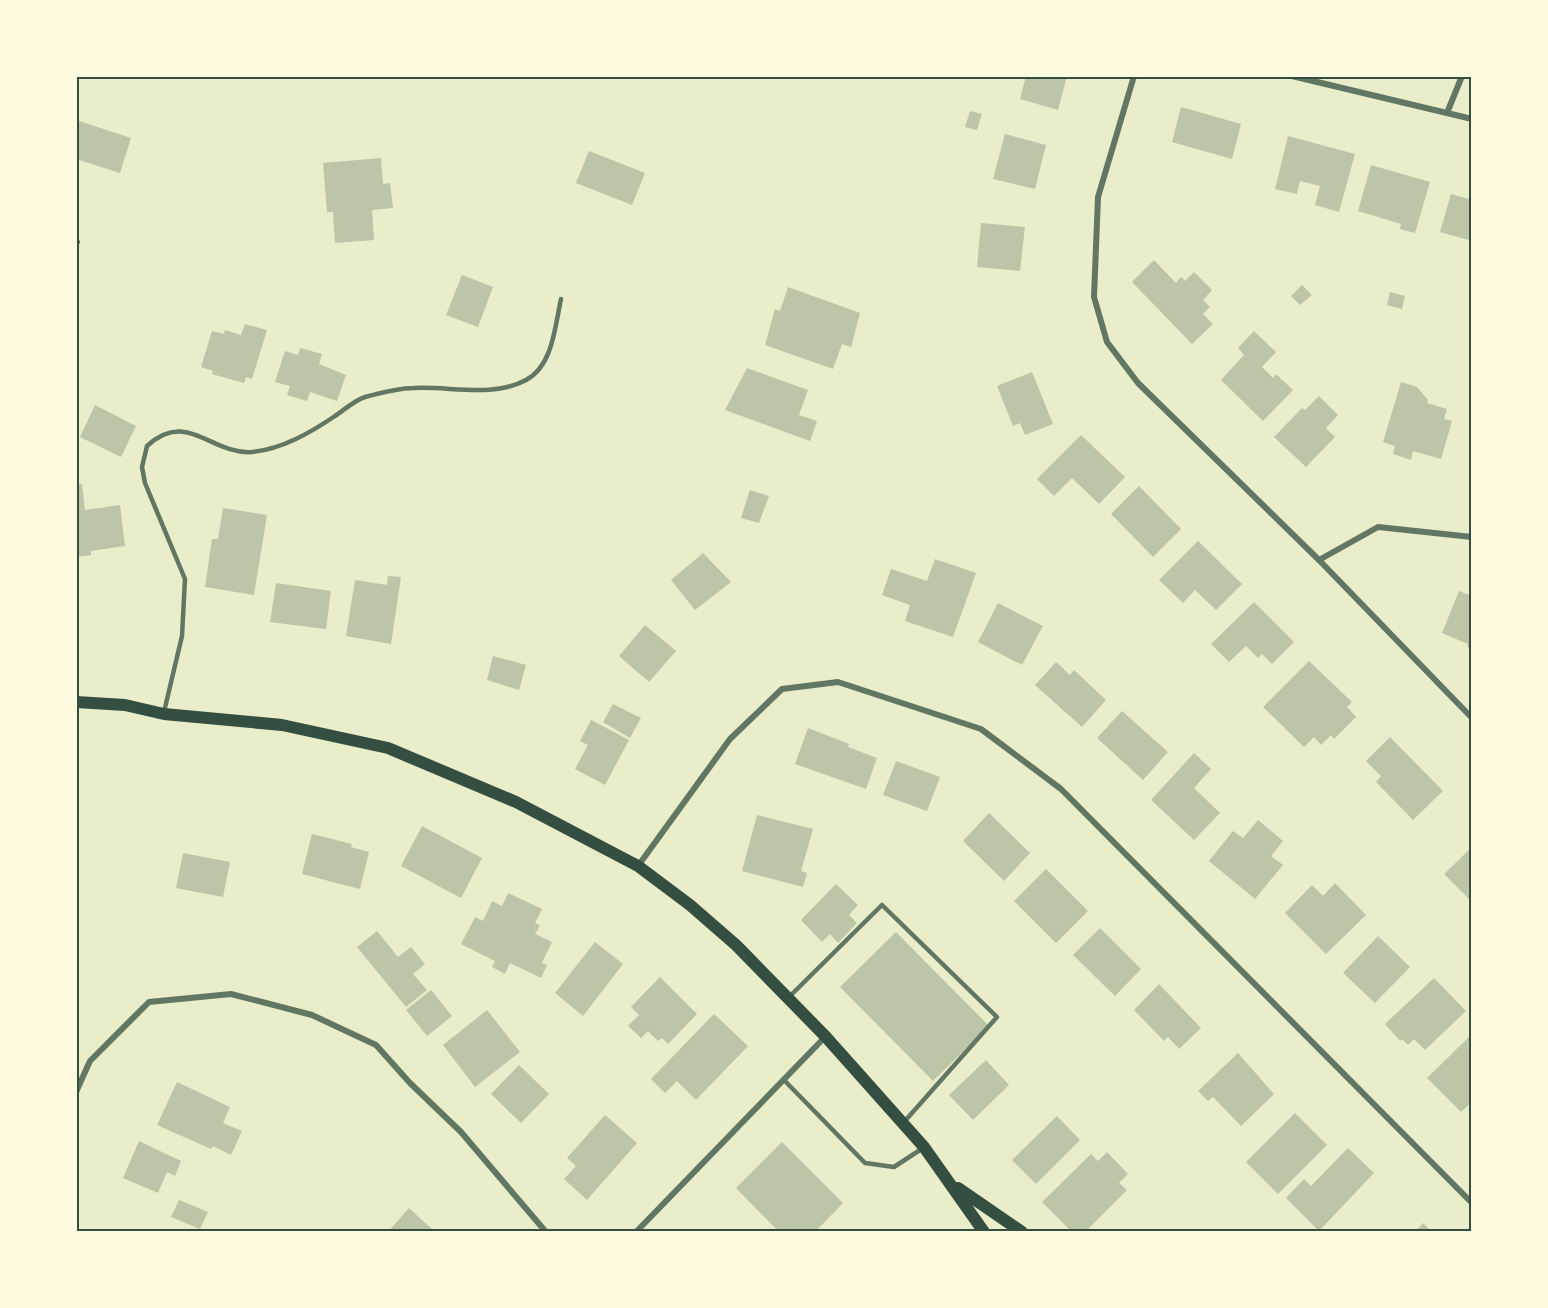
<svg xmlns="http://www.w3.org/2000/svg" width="1548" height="1308" font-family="'Asap Condensed',sans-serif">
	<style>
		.building { fill: #bcc5a7 }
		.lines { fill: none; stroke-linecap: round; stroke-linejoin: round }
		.service { stroke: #617663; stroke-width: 4.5 }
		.minor { stroke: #617663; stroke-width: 6 }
		.secondary { stroke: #344e41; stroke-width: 12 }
		.neatline { fill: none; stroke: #344e41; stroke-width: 2 }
	</style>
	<rect width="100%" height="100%" fill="#e9edc9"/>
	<!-- building -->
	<path class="building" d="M 1026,76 L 1067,76 L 1058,110 L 1020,99 Z
		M 1181,107 L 1241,124 L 1232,159 L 1172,142 Z
		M 970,111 L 982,114 L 977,130 L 965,127 Z
		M 76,120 L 131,138 L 120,173 L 76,159 Z
		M 1005,134 L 1046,145 L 1035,189 L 993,179 Z
		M 1288,136 L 1355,154 L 1339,212 L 1315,205 L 1320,186 L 1300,181 L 1297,194 L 1275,189 Z
		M 589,151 L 645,173 L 632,205 L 576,183 Z
		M 381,158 L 383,184 L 390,183 L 393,208 L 372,210 L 374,240 L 335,243 L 333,212 L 327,212 L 323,163 Z
		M 1371,165 L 1430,182 L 1415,233 L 1400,229 L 1401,224 L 1358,211 Z
		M 1451,194 L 1472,200 L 1472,241 L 1440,232 Z
		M 981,223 L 1025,227 L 1020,271 L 977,267 Z
		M 1154,260 L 1176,283 L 1181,277 L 1185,281 L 1194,272 L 1212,290 L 1203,300 L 1210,307 L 1203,314 L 1213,324 L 1192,344 L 1132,282 Z
		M 462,275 L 493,287 L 478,327 L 446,315 Z
		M 1302,285 L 1312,295 L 1300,305 L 1291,296 Z
		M 788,287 L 860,313 L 851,347 L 842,344 L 833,369 L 765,345 L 775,309 L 780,311 Z
		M 1390,292 L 1405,296 L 1402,309 L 1387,305 Z
		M 245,324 L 267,330 L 252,379 L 246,377 L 244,383 L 212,374 L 213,371 L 201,367 L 212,331 L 224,334 L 225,330 L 241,335 Z
		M 1254,331 L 1276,352 L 1262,367 L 1273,378 L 1276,374 L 1293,390 L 1263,421 L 1221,380 L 1244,355 L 1238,348 Z
		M 300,348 L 322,354 L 319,364 L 346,375 L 337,401 L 310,392 L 307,401 L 287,395 L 290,386 L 275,382 L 285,351 L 298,355 Z
		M 747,368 L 808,390 L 799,415 L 817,421 L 810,441 L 725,410 Z
		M 1032,372 L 1053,424 L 1025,435 L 1020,423 L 1013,426 L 997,386 Z
		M 1401,382 L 1417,387 L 1428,400 L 1427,403 L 1447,409 L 1444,419 L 1452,421 L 1441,459 L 1413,451 L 1411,460 L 1393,454 L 1395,446 L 1383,442 Z
		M 1319,396 L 1338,415 L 1326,428 L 1335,437 L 1306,467 L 1274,437 L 1302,408 L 1305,410 Z
		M 95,405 L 136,426 L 121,457 L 80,437 Z
		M 1081,435 L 1125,477 L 1099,504 L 1072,478 L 1054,496 L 1037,479 Z
		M 82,484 L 85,510 L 120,505 L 125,546 L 91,551 L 91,555 L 76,557 L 76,485 Z
		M 1139,486 L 1181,529 L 1153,557 L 1111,514 Z
		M 750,490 L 769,496 L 759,523 L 741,518 Z
		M 223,508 L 267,515 L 254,595 L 205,587 L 212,539 L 218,539 Z
		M 1198,541 L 1242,584 L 1216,610 L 1195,590 L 1183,603 L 1159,580 Z
		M 703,553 L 731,582 L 695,610 L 671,580 Z
		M 935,559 L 976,573 L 953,637 L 905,621 L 910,605 L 882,595 L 891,569 L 927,581 Z
		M 388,576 L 401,577 L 391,644 L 346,636 L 355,580 L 387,585 Z
		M 276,583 L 331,591 L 326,629 L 270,622 Z
		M 1459,591 L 1472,596 L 1472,649 L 1467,647 L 1468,644 L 1442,633 Z
		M 1254,602 L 1294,642 L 1272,664 L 1262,654 L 1258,658 L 1246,646 L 1229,662 L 1211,644 Z
		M 998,603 L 1043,626 L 1022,665 L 978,642 Z
		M 645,625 L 676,651 L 649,682 L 619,656 Z
		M 493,656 L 526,665 L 519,690 L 487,680 Z
		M 1309,661 L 1352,702 L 1347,707 L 1356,717 L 1334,739 L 1331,735 L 1321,745 L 1314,737 L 1304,747 L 1263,707 Z
		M 1056,662 L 1070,675 L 1074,670 L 1106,700 L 1082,727 L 1035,685 Z
		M 613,704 L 641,718 L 630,738 L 603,722 Z
		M 1122,711 L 1168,752 L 1143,780 L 1097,738 Z
		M 591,720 L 629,740 L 605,785 L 575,769 L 588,745 L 580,741 Z
		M 808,728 L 849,744 L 848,747 L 877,758 L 866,789 L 795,764 Z
		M 1390,737 L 1443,791 L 1413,820 L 1376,782 L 1381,776 L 1366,761 Z
		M 1194,753 L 1211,769 L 1194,788 L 1220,813 L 1194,840 L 1151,800 Z
		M 896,761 L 940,777 L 927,811 L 883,795 Z
		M 989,813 L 1030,853 L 1004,881 L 963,841 Z
		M 757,815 L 813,829 L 801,871 L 807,873 L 803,887 L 742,871 Z
		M 1258,820 L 1283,841 L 1271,856 L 1283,865 L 1255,899 L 1209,861 L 1233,831 L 1243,838 Z
		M 422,826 L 482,858 L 461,898 L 401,866 Z
		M 312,834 L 352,844 L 351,847 L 369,852 L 360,889 L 302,874 Z
		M 1472,847 L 1472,902 L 1444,874 Z
		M 183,853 L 230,862 L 223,897 L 176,888 Z
		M 1046,869 L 1088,911 L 1056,943 L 1014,901 Z
		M 1335,883 L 1366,915 L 1326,954 L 1285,913 L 1312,885 L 1323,896 Z
		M 836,884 L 858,905 L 849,915 L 857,923 L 838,943 L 830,934 L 822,942 L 801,920 Z
		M 508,893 L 542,909 L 535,923 L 540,925 L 535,934 L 552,942 L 542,963 L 547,965 L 541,978 L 510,963 L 505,974 L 492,967 L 495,961 L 461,944 L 475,917 L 483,921 L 492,901 L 502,906 Z
		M 1100,928 L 1141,969 L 1115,996 L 1073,955 Z
		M 377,931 L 398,957 L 411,947 L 425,964 L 413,974 L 427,990 L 406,1007 L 357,947 Z
		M 896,932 L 989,1026 L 933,1081 L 840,987 Z
		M 1378,936 L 1410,967 L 1375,1003 L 1343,973 Z
		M 595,942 L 623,964 L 583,1016 L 555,993 Z
		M 660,977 L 697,1014 L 668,1044 L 662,1038 L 658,1041 L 648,1031 L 641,1038 L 628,1026 L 639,1015 L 631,1007 Z
		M 1434,978 L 1466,1011 L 1425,1050 L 1414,1039 L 1408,1045 L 1402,1039 L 1400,1041 L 1385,1024 Z
		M 1159,984 L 1201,1028 L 1179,1049 L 1168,1037 L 1164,1041 L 1134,1010 Z
		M 431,990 L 452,1016 L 427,1036 L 406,1010 Z
		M 487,1010 L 520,1052 L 475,1087 L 443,1045 Z
		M 714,1014 L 748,1046 L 696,1100 L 677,1081 L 665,1093 L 651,1079 Z
		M 1469,1037 L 1472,1039 L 1472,1102 L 1461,1112 L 1427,1078 Z
		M 1238,1053 L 1274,1094 L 1241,1126 L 1213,1097 L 1208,1101 L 1198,1091 Z
		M 986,1060 L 1009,1085 L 973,1120 L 949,1095 Z
		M 519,1065 L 549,1094 L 521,1123 L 491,1094 Z
		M 177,1082 L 230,1107 L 223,1123 L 242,1131 L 231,1155 L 213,1146 L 211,1149 L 157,1125 Z
		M 1295,1113 L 1327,1145 L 1278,1194 L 1246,1162 Z
		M 605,1115 L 637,1143 L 587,1200 L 564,1179 L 576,1166 L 567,1158 Z
		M 1057,1116 L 1080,1140 L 1036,1184 L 1012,1160 Z
		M 139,1141 L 181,1161 L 175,1176 L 167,1172 L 158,1193 L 123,1178 Z
		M 782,1142 L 843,1203 L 815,1232 L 779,1232 L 736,1188 Z
		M 1348,1148 L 1374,1173 L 1319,1231 L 1286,1198 L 1304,1179 L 1311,1186 Z
		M 1107,1152 L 1128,1174 L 1119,1183 L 1127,1190 L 1085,1232 L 1072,1232 L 1042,1202 L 1091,1154 L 1098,1161 Z
		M 179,1200 L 208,1212 L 200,1229 L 171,1217 Z
		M 409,1208 L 435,1232 L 388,1232 Z
		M 1423,1223 L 1432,1232 L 1415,1232 Z"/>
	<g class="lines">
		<!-- service -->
		<path class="service" d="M 164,712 L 182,636 L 185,579 L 145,483 L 142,467 L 147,446 C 187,409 211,455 252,452 C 282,449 310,433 335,416 C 344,410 355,400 365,397 C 380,393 399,388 414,388 C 450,386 493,398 526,380 C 553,366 555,326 561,299
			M 788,998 L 882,905 L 997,1017 L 904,1122
			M 784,1080 L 865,1163 L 894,1167 L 923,1148"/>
		<!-- minor -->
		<path class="minor" d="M 1134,76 L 1098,197 L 1094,297 L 1107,342 L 1138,383 L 1319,560 L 1472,718
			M 1292,76 L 1472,119
			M 1447,113 L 1462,76
			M 76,243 L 77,242
			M 1319,560 L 1378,527 L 1472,537
			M 638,866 L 730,739 L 782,689 L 838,682 L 981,729 L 1061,789 L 1472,1203
			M 76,1092 L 90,1061 L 149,1002 L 231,994 L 312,1015 L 376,1045 L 410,1083 L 461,1132 L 546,1232
			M 636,1232 L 825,1037"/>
		<!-- secondary -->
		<path class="secondary" d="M 76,702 L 125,705 L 164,714 L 282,725 L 388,748 L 516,802 L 638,866 L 690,905 L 736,945 L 826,1037 L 924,1147 L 984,1232
			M 958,1188 L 1022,1232"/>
	</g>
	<!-- border -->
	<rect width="1548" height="1308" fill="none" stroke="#fefae0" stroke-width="156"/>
	<rect x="78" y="78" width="1392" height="1152" class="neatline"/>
</svg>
